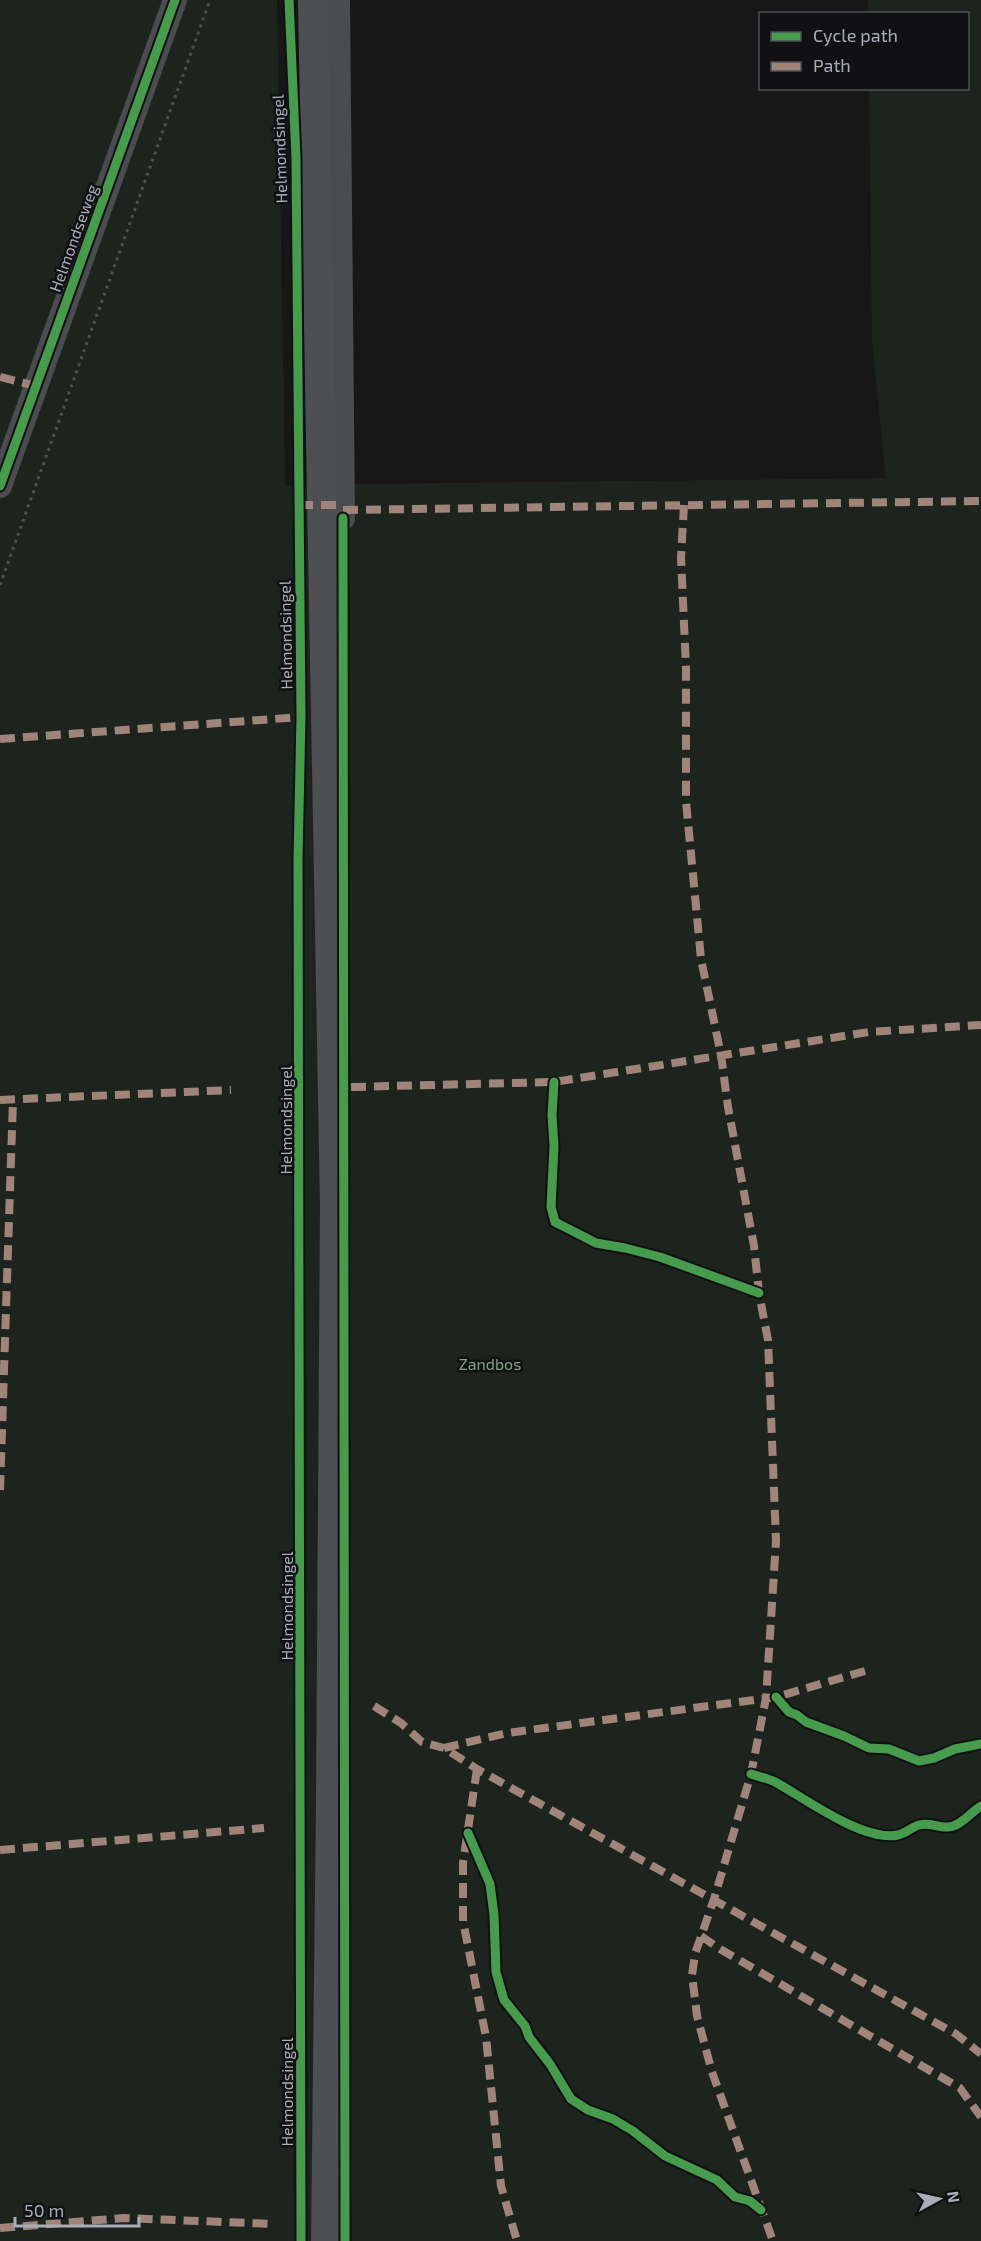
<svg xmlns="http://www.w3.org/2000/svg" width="981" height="2241" font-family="'Exo 2',sans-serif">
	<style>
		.green { fill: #1d241e }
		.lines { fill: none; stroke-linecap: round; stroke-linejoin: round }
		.path { stroke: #4d4e52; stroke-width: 3; stroke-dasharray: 3 4.5; stroke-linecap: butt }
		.minor { stroke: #4b4c50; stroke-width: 24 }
		.major { stroke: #4d4f52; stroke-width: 30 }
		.quiet { stroke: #a18479; stroke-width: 8; stroke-dasharray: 15 8; stroke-linecap: butt }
		.cycleway-casing { stroke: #111113; stroke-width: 13 }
		.cycleway { stroke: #469c4c; stroke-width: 9 }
		.labels { text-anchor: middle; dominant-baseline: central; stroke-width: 5; stroke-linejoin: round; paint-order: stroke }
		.street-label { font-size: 16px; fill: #a8adb8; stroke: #111113 }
		.park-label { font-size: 16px; fill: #7fa381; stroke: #111113 }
	</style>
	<rect width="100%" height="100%" fill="#171717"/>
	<!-- green -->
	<path class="green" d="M 0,0 L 277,0 L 285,485 L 347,485 L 347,482 L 358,484 L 886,478 L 872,341 L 869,89 L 968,88 L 968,14 L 868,13 L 868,0 L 981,0 L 981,2241 L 0,2241 Z"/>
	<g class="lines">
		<!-- path -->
		<path class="path" d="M 0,585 L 210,0"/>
		<!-- minor -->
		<path class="minor" d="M 338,0 L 343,518
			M 0,486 L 175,0"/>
		<!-- major -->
		<path class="major" d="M 313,0 L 335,1206 L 331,1802 L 326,2241"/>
		<!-- quiet -->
		<path class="quiet" d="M 0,377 L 36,386
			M 298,505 L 343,505
			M 684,505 L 681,557 L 686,668 L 686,801 L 701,959 L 721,1055 L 728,1107 L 754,1246 L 759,1293 L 768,1340 L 776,1541 L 766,1698 L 751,1774 L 714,1899 L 695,1954 L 692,1975 L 697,2016 L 712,2072 L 773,2241
			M 343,510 L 981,501
			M 0,739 L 301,717
			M 351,1087 L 554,1082 L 869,1032 L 981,1025
			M 0,1100 L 231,1090
			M 0,1490 L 13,1100
			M 865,1671 L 776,1697 L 507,1733 L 444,1748 L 477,1769 L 956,2034 L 981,2054
			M 374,1706 L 401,1723 L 422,1742 L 444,1748
			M 477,1769 L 463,1863 L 463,1921 L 486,2037 L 501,2186 L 517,2241
			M 0,1850 L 264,1828
			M 701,1936 L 720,1949 L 960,2088 L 981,2117
			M 0,2228 L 124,2218 L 273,2224"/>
		<defs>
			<path id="cycleway" d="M 289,0 L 296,158 L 301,717 L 298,859 L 301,2241
				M 0,486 L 175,0
				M 343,518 L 345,2241
				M 554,1082 L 552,1115 L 554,1146 L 551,1207 L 555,1222 L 596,1243 L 625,1248 L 660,1257 L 759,1293
				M 776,1697 L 789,1712 L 797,1715 L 806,1722 L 844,1736 L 869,1748 L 889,1749 L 919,1761 L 934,1758 L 955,1749 L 981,1744
				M 751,1774 C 760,1777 770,1779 777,1783 C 807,1800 864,1842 898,1835 C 906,1833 912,1827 919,1825 C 929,1822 937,1827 946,1827 C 959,1828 970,1813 981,1806
				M 468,1833 L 490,1884 L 494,1915 L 496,1972 L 504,2000 L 525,2026 L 529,2037 L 550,2064 L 571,2099 L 588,2110 L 613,2119 L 633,2131 L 665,2156 L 717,2180 L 735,2197 L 750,2201 L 761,2210"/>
		</defs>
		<!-- cycleway casing -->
		<use href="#cycleway" class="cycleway-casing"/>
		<!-- cycleway -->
		<use href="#cycleway" class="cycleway"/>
	</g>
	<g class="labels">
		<!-- street labels -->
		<g class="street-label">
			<text transform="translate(279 149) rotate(-92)">Helmondsingel</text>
			<text transform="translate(73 238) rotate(-70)">Helmondseweg</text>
			<text transform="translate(285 635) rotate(-91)">Helmondsingel</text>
			<text transform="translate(285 1120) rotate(-90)">Helmondsingel</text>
			<text transform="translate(286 1606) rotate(-90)">Helmondsingel</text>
			<text transform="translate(286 2092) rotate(-90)">Helmondsingel</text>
		</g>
		<!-- park labels -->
		<g class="park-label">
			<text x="490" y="1363">Zandbos</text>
		</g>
	</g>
	<!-- legend -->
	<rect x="759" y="12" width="210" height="78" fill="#111113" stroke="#4d4f55" stroke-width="1.5"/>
	<rect x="771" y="32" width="30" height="9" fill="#469c4c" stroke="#4d4f55" stroke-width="1.5"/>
	<text x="813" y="42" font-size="18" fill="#a8adb8">Cycle path</text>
	<rect x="771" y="62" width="30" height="9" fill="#a18479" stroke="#4d4f55" stroke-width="1.5"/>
	<text x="813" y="72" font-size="18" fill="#a8adb8">Path</text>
	<!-- north arrow -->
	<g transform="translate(939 2199) rotate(82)" stroke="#111113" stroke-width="4.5" paint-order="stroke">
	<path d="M0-4.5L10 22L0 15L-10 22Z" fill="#a8adb8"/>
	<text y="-9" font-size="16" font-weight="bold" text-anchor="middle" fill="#a8adb8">N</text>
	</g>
	<!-- scale -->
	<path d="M15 2217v9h124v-9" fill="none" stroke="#a8adb8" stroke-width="3"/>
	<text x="24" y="2217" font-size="18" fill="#a8adb8" stroke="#111113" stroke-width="4.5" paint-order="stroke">50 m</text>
</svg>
